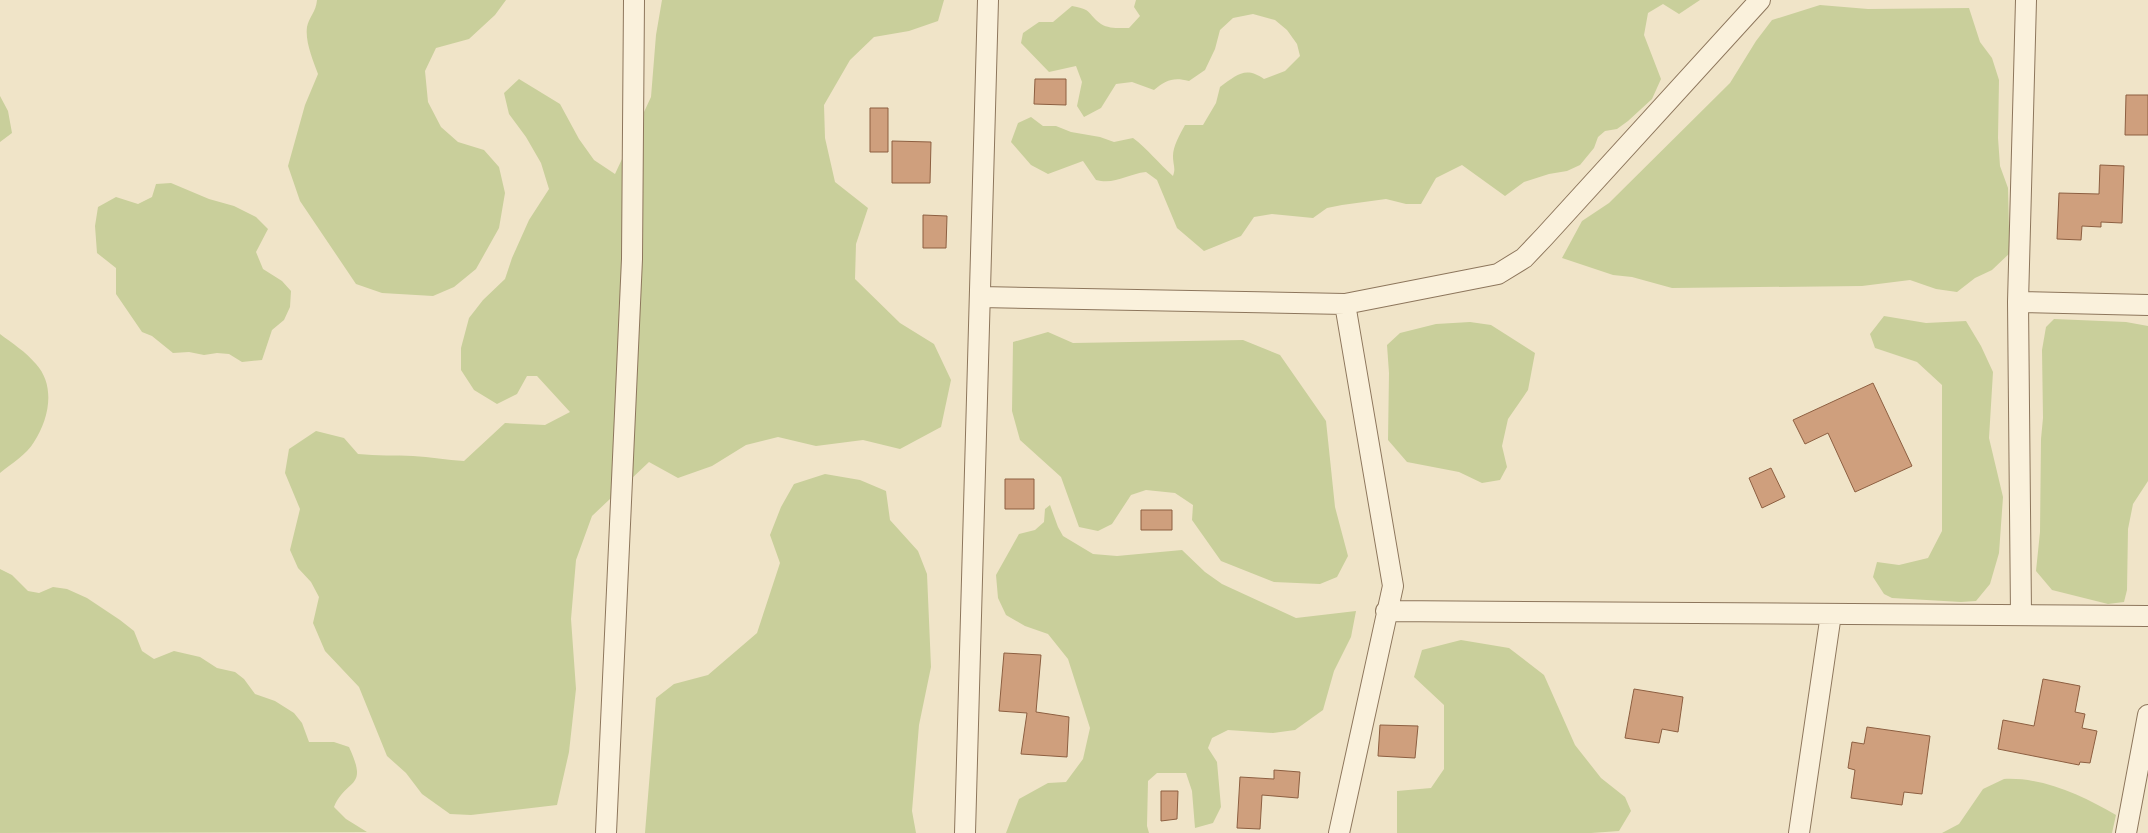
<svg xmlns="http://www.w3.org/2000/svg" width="2148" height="833" font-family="Spectral,serif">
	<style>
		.green { fill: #c9cf9b }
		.building { fill: #cf9f7d; stroke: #8d5f41 }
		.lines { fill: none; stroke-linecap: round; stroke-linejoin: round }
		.minor-casing { stroke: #8d765c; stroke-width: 22 }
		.minor { stroke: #faf1dc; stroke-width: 20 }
	</style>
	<rect width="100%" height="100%" fill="#f0e4c8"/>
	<!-- green -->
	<path class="green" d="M 317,0 L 506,0 L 495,15 L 469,39 L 436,48 L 425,71 L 428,102 L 441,127 L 458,142 L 484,150 L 499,167 L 505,193 L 499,228 L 476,269 L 454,287 L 433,296 L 382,293 L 356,284 L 300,201 L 288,166 L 305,105 L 318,74 C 313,60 305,42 307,27 C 309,17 316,12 317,0 Z
		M 662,0 L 944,0 L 938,21 L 909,31 L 874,37 L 850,60 L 824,105 L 825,138 L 835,182 L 868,208 L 856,244 L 855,279 L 900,323 L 934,344 L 951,380 L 941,427 L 900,449 L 863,440 L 816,446 L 778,437 L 746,445 L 712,466 L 678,478 L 649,462 L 592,516 L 576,560 L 571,619 L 576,689 L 569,752 L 557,805 L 471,815 L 450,814 L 422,794 L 406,773 L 387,756 L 359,687 L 325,651 L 313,623 L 319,597 L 311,582 L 298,568 L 290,550 L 300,509 L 285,473 L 289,449 L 316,431 L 344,438 L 358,454 C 377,456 395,455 413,456 C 430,457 447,460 464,461 L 505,423 L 545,425 L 570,412 L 537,376 L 527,376 L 517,394 L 497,404 L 474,390 L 461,370 L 461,348 L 469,318 L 483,300 L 505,279 L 512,258 L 529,220 L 549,189 L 541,163 L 526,137 L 509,114 L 504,93 L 519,79 L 560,104 L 579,139 L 594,160 L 615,174 L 651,97 L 656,35 Z
		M 1136,0 L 1700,0 L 1679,14 L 1663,4 L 1648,13 L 1644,35 L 1661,79 L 1652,99 L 1628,121 L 1617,129 L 1605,131 L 1598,137 L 1594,148 L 1580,165 L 1567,171 L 1549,174 L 1524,182 L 1505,196 L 1462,165 L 1436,178 L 1421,204 L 1406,204 L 1386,199 L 1342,205 L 1327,208 L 1313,218 L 1272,214 L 1254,217 L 1241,236 L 1204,251 L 1177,228 L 1157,180 L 1146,172 C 1127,174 1115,185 1096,180 L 1083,161 L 1048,174 L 1031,165 L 1011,142 L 1018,123 L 1031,117 L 1043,126 L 1056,126 L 1071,132 L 1100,137 L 1114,142 L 1133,138 C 1148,149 1159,164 1173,176 C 1176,168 1173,165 1173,156 C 1173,146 1180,134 1185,125 L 1203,125 L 1216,103 L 1220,87 C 1237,75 1245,66 1264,79 L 1285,71 L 1300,56 L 1297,44 L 1287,30 L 1275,20 L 1253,14 L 1233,18 L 1220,30 L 1215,49 L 1205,70 L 1189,81 C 1173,77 1166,80 1154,90 L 1132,82 L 1116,84 L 1101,108 L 1084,117 L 1077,106 L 1082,82 L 1076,66 L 1049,72 L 1021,43 L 1023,33 L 1039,22 L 1053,22 L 1072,6 C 1094,10 1086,13 1101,24 C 1109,29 1120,28 1129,28 L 1140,16 L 1134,7 Z
		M 1820,5 L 1868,9 L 1969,8 L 1980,42 L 1992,58 L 1999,80 L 1998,138 L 2000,166 L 2008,188 L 2009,230 L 2012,251 L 1992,270 L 1975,278 L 1957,292 L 1936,289 L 1910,280 L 1862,286 L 1672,288 L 1632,277 L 1613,275 L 1562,258 L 1582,221 L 1609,203 L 1730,83 L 1756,41 L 1772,20 Z
		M 0,96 L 8,111 L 12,133 L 0,142 Z
		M 171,183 L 209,199 L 234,206 L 256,217 L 268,229 L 256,252 L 263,269 L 282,281 L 291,291 L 290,307 L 284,320 L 272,330 L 262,360 L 242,362 L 229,354 L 217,353 L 204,355 L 189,352 L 173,353 L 152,336 L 142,332 L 116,294 L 116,268 L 97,253 L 95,226 L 98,207 L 116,197 L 138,204 L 152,197 L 156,184 Z
		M 1884,316 L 1926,323 L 1966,321 L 1981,346 L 1993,372 L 1989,438 L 2003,497 L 1999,553 L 1990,584 L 1976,601 L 1961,602 L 1892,598 L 1884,594 L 1873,577 L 1877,562 L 1899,565 L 1928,558 L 1942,531 L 1942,385 L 1917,362 L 1875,348 L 1870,334 Z
		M 2054,319 L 2126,322 L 2148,326 L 2148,481 L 2133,504 L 2128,529 L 2127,590 L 2124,602 L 2108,604 L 2052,590 L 2036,571 L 2040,532 L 2041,439 L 2043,418 L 2042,350 L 2046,327 Z
		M 1470,322 L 1491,325 L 1535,353 L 1528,390 L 1508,419 L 1502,446 L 1507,467 L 1500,480 L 1482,483 L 1459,472 L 1407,462 L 1388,440 L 1389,373 L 1387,345 L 1400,333 L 1436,324 Z
		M 1048,332 L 1073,343 L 1243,340 L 1280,355 L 1326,421 L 1335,507 L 1348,556 L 1337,577 L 1320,584 L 1274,582 L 1221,561 L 1192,520 L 1193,505 L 1175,493 L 1146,490 L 1131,495 L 1112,524 L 1098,531 L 1079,527 L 1061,477 L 1020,440 L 1012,411 L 1013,342 Z
		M 0,334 C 12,343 26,352 36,364 C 56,386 49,419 34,442 C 27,454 11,464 0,473 Z
		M 825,474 L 860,480 L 886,491 L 890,520 L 918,551 L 927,574 L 931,667 L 919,725 L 912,811 L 916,833 L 645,833 L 656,698 L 674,684 L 708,675 L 757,633 L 780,563 L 770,535 L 781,507 L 794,484 Z
		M 1050,505 L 1058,527 L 1063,536 L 1093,554 L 1117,556 L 1182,550 L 1205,572 L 1222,584 L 1296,618 L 1356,611 L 1351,637 L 1334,671 L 1323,710 L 1295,730 L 1273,733 L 1228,730 L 1212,738 L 1208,748 L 1217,762 L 1221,807 L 1213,823 L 1195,828 L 1192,791 L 1186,773 L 1157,773 L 1148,781 L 1147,826 L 1149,833 L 1006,833 L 1019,799 L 1048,783 L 1066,782 L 1083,759 L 1090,728 L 1068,659 L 1048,634 L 1025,626 L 1006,615 L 998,598 L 996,575 L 1019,534 L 1035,530 L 1044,522 L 1045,509 Z
		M 0,569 L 12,575 L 28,591 L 39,593 L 53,587 L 67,589 L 87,598 L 120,620 L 134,631 L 142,651 L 154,659 L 174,651 L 200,657 L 217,668 L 235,672 L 244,679 L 255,694 L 275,701 L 294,713 L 302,723 L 309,742 L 334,742 L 349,747 C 369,790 347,777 334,807 L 346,819 L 367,832 L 0,833 Z
		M 1461,640 L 1509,648 L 1544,675 L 1575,745 L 1601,778 L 1625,797 L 1631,811 L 1619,831 L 1591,833 L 1397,833 L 1397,791 L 1431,788 L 1444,769 L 1444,705 L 1414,677 L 1422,650 Z
		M 2004,779 C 2043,777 2083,796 2116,815 L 2112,833 L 1942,833 L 1959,824 L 1983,789 Z"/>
	<!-- building -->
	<path class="building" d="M 1035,79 L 1066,79 L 1066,105 L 1034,104 Z
		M 2126,95 L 2148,95 L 2148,135 L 2125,135 Z
		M 870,108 L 888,108 L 888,152 L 870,152 Z
		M 892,141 L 931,142 L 930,183 L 892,183 Z
		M 2100,165 L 2124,166 L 2122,223 L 2101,222 L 2101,227 L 2082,226 L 2081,240 L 2057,239 L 2059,193 L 2099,194 Z
		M 923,215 L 947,216 L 946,248 L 923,248 Z
		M 1873,383 L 1912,466 L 1855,492 L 1828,433 L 1805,444 L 1793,420 Z
		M 1771,468 L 1785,497 L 1762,508 L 1749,478 Z
		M 1005,479 L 1034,479 L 1034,509 L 1005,509 Z
		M 1141,510 L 1172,510 L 1172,530 L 1141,530 Z
		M 1004,653 L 1041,655 L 1036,712 L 1069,717 L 1067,757 L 1021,754 L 1027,713 L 999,711 Z
		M 2043,679 L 2080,686 L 2075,712 L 2085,714 L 2082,728 L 2097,731 L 2090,763 L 2080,762 L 2079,765 L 1998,749 L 2003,720 L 2034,726 Z
		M 1634,689 L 1683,697 L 1678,732 L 1662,729 L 1659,743 L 1625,738 Z
		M 1380,725 L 1418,726 L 1415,758 L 1378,756 Z
		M 1867,727 L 1930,736 L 1922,794 L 1904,792 L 1902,805 L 1851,798 L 1855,770 L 1848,768 L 1852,742 L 1864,744 Z
		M 1274,770 L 1300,772 L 1298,798 L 1262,795 L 1260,829 L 1237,828 L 1240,777 L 1274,779 Z
		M 1161,791 L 1178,791 L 1177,819 L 1161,821 Z"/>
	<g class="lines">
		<defs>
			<path id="minor" d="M 980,297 L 1345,304 L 1498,274 L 1524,258 L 1544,237 L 1760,0
				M 2018,302 L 2148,305
				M 1386,611 L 2148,616
				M 2021,614 L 2018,302 L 2026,0
				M 606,833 L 632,259 L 634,0
				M 965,833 L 988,0
				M 1339,833 L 1393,586 L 1345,304
				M 1799,833 L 1831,614
				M 2126,833 L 2148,715"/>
		</defs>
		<!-- minor casing -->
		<use href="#minor" class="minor-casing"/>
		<!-- minor -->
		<use href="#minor" class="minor"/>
	</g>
</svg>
